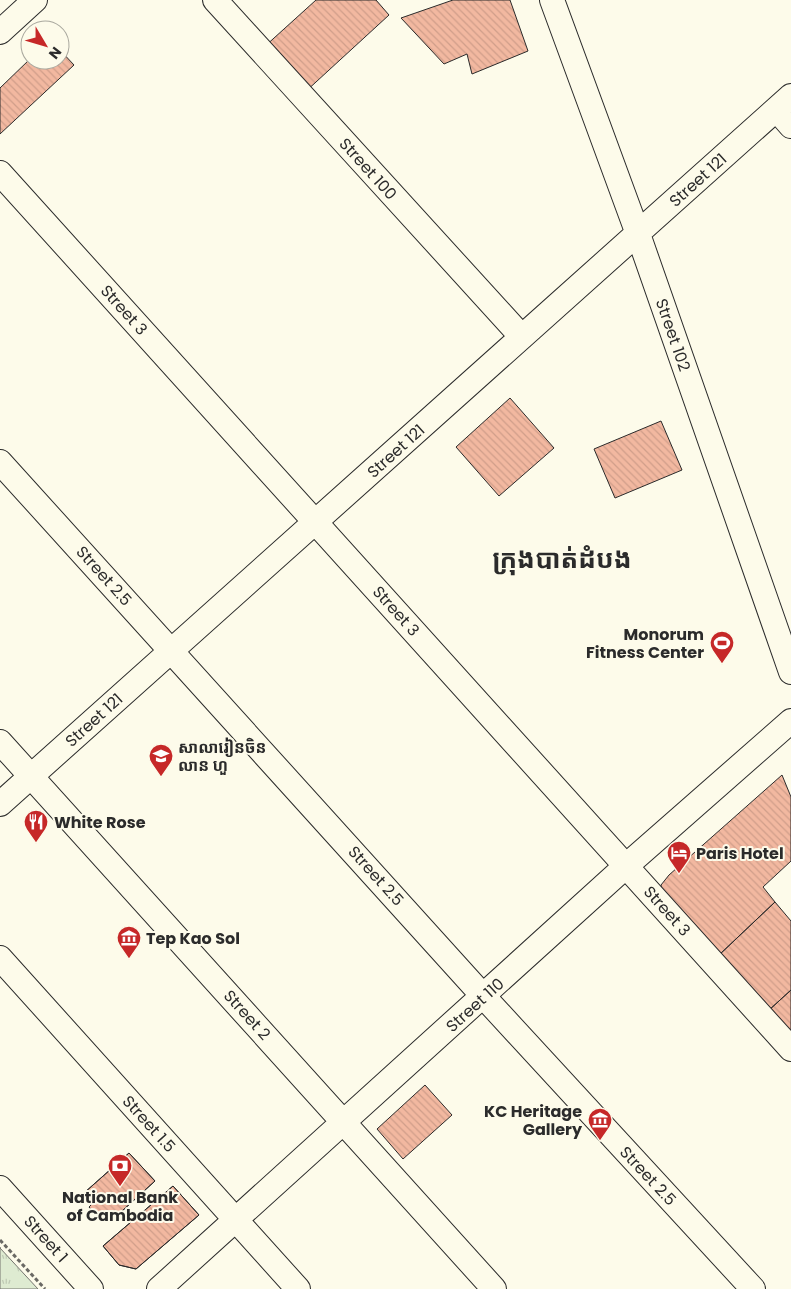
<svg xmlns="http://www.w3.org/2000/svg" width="791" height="1289" font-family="Poppins,'Noto Sans Khmer',sans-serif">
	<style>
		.park { fill: url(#park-tufts); stroke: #74746e }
		.building { fill: url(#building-back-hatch); stroke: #2b2b2b }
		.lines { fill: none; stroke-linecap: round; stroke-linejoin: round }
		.minor-casing { stroke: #2b2b2b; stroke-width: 26 }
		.path { stroke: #6a6964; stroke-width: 3; stroke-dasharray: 4 2.5; stroke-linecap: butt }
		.minor { stroke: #fdfbea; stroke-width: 24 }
		.labels { text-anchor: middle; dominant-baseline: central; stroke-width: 4; stroke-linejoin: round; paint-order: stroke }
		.street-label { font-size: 16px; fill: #2b2b2b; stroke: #fdfbea }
		.poi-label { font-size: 16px; font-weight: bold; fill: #2b2b2b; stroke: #fdfbea; text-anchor: start }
		.town-label { font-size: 26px; font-weight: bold; fill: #2b2b2b; stroke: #fdfbea }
	</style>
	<defs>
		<pattern id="park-tufts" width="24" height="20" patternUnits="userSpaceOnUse" patternTransform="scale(1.25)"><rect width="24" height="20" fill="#deebd1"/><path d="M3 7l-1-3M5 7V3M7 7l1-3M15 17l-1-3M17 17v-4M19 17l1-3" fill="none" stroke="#bfcab4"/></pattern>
		<pattern id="building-back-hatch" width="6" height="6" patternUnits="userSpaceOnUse" patternTransform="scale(1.25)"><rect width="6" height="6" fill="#f2b8a0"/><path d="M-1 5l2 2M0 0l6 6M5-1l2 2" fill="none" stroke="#d09e8a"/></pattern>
	</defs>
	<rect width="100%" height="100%" fill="#fdfbea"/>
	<!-- park -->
	<path class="park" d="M 0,1247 L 0,1248 L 38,1289 L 0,1289 Z"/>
	<!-- building -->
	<path class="building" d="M 316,0 L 376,0 L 389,15 L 304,93 L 263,48 Z
		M 453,0 L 510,0 L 528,51 L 472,74 L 467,54 L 444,64 L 401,18 Z
		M 60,50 L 74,65 L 0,134 L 0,88 L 30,59 L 60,60 Z
		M 510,398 L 554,448 L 499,496 L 456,447 Z
		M 661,421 L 682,470 L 615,498 L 594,449 Z
		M 782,775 L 791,797 L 791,861 L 763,887 L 775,902 L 718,956 L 662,895 L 661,885 L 669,875 Z
		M 775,902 L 791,921 L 791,990 L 768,1011 L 718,956 Z
		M 791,990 L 791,1033 L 768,1011 Z
		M 425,1085 L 452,1115 L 403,1159 L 377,1129 Z
		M 129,1153 L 155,1181 L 110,1222 L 102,1212 L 97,1216 L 89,1207 L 93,1203 L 84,1193 Z
		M 129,1153 L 155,1181 L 110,1222 L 102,1212 L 97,1216 L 89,1207 L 93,1203 L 84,1193 Z
		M 173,1186 L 199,1215 L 136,1269 L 119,1265 L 103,1246 Z
		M 173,1186 L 199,1215 L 136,1269 L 119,1265 L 103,1246 Z"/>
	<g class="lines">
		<defs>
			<path id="minor" d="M 215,0 L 522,337
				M 552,0 L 638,234 L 791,672
				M 0,32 L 35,0
				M 777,110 L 791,126
				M 0,173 L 791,1049
				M 0,462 L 484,997 L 753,1289
				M 0,742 L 494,1289
				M 0,804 L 791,96
				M 0,958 L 298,1289
				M 0,1188 L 91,1289
				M 159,1289 L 626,866 L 791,721"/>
		</defs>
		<!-- minor casing -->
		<use href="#minor" class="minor-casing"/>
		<!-- path -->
		<path class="path" d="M 0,1240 L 45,1289"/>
		<!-- minor -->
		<use href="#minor" class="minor"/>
	</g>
	<!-- icons -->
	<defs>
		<symbol id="stadium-pin" viewBox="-11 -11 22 30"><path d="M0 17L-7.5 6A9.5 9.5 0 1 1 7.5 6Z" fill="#c62828" stroke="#fdfbea"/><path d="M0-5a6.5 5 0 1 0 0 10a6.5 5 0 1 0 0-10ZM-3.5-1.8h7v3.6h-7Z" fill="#fff"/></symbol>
		<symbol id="school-pin" viewBox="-11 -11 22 30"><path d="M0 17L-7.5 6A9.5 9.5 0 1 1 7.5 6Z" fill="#c62828" stroke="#fdfbea"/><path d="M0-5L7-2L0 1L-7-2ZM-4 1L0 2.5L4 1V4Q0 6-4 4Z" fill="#fff"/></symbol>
		<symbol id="restaurant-pin" viewBox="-11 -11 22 30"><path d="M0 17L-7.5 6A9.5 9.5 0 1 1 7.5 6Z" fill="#c62828" stroke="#fdfbea"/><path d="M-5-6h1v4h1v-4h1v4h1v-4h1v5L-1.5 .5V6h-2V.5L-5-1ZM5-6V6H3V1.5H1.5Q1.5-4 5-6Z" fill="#fff"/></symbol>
		<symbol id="hotel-pin" viewBox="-11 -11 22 30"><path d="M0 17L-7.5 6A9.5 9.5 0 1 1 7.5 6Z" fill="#c62828" stroke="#fdfbea"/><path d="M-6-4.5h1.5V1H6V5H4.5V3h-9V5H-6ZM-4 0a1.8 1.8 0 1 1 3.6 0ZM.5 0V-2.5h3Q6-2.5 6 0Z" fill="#fff"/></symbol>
		<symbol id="museum-pin" viewBox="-11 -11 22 30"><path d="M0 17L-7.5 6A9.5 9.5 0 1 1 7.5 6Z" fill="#c62828" stroke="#fdfbea"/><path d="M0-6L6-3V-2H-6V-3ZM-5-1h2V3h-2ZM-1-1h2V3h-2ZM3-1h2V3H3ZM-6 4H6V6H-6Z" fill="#fff"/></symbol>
		<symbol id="bank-pin" viewBox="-11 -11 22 30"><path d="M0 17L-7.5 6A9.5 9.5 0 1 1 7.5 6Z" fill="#c62828" stroke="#fdfbea"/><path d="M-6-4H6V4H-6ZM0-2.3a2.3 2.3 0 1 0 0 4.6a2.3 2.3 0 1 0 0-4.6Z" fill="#fff"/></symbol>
	</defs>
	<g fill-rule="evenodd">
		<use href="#stadium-pin" x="708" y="629" width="28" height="38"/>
		<use href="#school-pin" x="147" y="742" width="28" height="38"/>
		<use href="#restaurant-pin" x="22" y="808" width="28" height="38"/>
		<use href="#hotel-pin" x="665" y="839" width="28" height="38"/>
		<use href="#museum-pin" x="115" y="924" width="28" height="38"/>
		<use href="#museum-pin" x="586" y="1106" width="28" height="38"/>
		<use href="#bank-pin" x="106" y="1152" width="28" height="38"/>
	</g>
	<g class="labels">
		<!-- street labels -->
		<g class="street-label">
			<text transform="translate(368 169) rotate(48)">Street 100</text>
			<text transform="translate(698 180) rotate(-42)">Street 121</text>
			<text transform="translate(124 310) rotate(48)">Street 3</text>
			<text transform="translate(673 335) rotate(71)">Street 102</text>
			<text transform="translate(396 451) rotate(-42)">Street 121</text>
			<text transform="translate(104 576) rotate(48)">Street 2.5</text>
			<text transform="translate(396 611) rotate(48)">Street 3</text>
			<text transform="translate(94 720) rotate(-42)">Street 121</text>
			<text transform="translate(376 876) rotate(48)">Street 2.5</text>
			<text transform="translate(667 911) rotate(48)">Street 3</text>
			<text transform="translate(475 1005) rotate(-42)">Street 110</text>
			<text transform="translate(247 1015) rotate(48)">Street 2</text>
			<text transform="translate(149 1124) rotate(48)">Street 1.5</text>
			<text transform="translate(648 1176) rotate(47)">Street 2.5</text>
			<text transform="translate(46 1239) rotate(48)">Street 1</text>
		</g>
		<!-- poi labels -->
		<g class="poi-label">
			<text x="704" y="634" text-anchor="end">Monorum<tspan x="704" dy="18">Fitness Center</tspan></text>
			<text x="178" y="747">សាលារៀនចិន<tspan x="178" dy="18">លាន ហួ</tspan></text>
			<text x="54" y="822">White Rose</text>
			<text x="696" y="853">Paris Hotel</text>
			<text x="146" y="938">Tep Kao Sol</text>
			<text x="582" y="1111" text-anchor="end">KC Heritage<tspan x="582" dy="18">Gallery</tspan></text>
			<text x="120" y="1197" text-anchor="middle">National Bank<tspan x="120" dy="18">of Cambodia</tspan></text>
		</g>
		<!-- town labels -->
		<g class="town-label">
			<text x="562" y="559">ក្រុងបាត់ដំបង</text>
		</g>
	</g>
	<!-- north arrow -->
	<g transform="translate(45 45) rotate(128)"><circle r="24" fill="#fdfbea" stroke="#a9a89e"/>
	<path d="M0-4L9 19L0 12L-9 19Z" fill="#c62828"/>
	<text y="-8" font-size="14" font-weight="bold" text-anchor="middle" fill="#2b2b2b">N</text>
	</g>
</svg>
